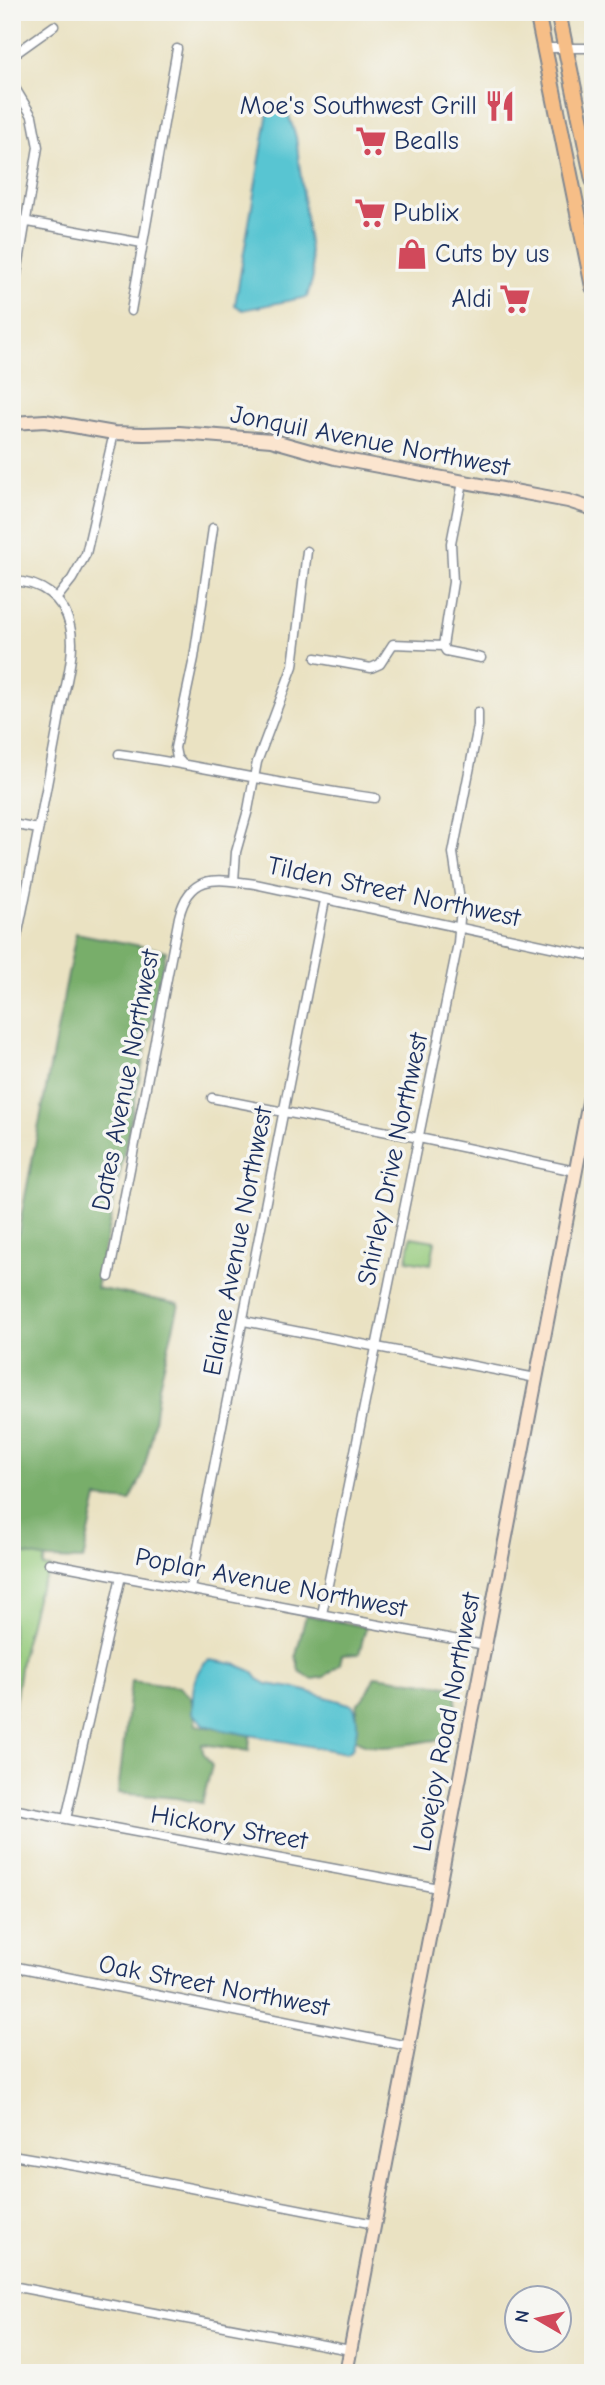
<svg xmlns="http://www.w3.org/2000/svg" width="605" height="2385" font-family="'Comic Neue',sans-serif">
	<style>
		.green { fill: #95ca7b; stroke: #587c6c; stroke-width: 2 }
		.forest { fill: #78ae6b; stroke: #4a6e64; stroke-width: 2 }
		.water { fill: #59c5d2; stroke: #3a7a98; stroke-width: 2 }
		.lines { fill: none; stroke-linecap: round; stroke-linejoin: round }
		.street-casing { stroke: #828890; stroke-width: 11 }
		.secondary-casing { stroke: #828890; stroke-width: 16 }
		.primary-casing { stroke: #828890; stroke-width: 18 }
		.street { stroke: #fff; stroke-width: 8 }
		.secondary { stroke: #fbe5cf; stroke-width: 12 }
		.primary { stroke: #f6be87; stroke-width: 14 }
		.labels { text-anchor: middle; dominant-baseline: central; stroke-width: 7; stroke-linejoin: round; paint-order: stroke }
		.poi-label { font-size: 26px; fill: #1b2f5e; stroke: #f6f6f2; text-anchor: start }
		.street-label { font-size: 26px; fill: #1b2f5e; stroke: #f6f6f2 }
	</style>
	<rect width="100%" height="100%" fill="#f6f6f2"/>
	<filter id="ink" filterUnits="userSpaceOnUse"><feTurbulence type="fractalNoise" baseFrequency=".0143" numOctaves="2"/><feDisplacementMap in="SourceGraphic" scale="14" xChannelSelector="R" yChannelSelector="G"/><feConvolveMatrix kernelMatrix="1 2 1 2 8 2 1 2 1" color-interpolation-filters="sRGB"/></filter>
	<filter id="wash" filterUnits="userSpaceOnUse"><feTurbulence type="fractalNoise" baseFrequency=".00686" numOctaves="4" result="noise"/><feDisplacementMap in="SourceGraphic" scale="28" xChannelSelector="R" yChannelSelector="G"/><feGaussianBlur stdDeviation="1.57" result="paint"/><feColorMatrix in="noise" values="0 0 0 0 0 0 0 0 0 0 0 0 0 0 0 0 0 1.4 0 .05"/><feComposite in="paint" operator="in"/></filter>
	<g filter="url(#wash)">
		<rect width="100%" height="100%" fill="#eae2c2"/>
		<!-- green -->
		<path class="green" d="M 411,1237 L 435,1241 L 431,1264 L 407,1260 Z
			M 12,1552 L 56,1559 L 45,1559 L 43,1567 L 51,1568 L 37,1594 L 22,1654 L 12,1724 Z"/>
		<!-- forest -->
		<path class="forest" d="M 76,933 L 166,951 L 96,1288 L 179,1304 L 159,1386 L 152,1436 L 142,1477 L 130,1501 L 97,1498 L 83,1560 L 48,1559 L 12,1552 L 12,1264 Z
			M 306,1615 L 366,1627 L 359,1654 L 342,1655 L 340,1664 L 324,1677 L 312,1679 L 299,1671 L 296,1655 Z
			M 375,1676 L 456,1687 L 456,1704 L 441,1740 C 412,1740 378,1757 353,1738 L 358,1703 L 364,1698 Z
			M 131,1681 L 179,1687 L 191,1697 L 196,1725 L 250,1735 L 249,1751 L 202,1744 L 203,1752 L 212,1766 L 202,1803 L 176,1798 L 118,1793 Z"/>
		<!-- water -->
		<path class="water" d="M 280,107 L 289,116 L 296,137 L 313,277 L 307,297 L 243,310 L 235,305 L 268,112 Z
			M 209,1660 L 235,1664 L 252,1671 L 258,1679 L 267,1684 L 299,1689 L 353,1705 C 360,1721 357,1734 352,1749 L 346,1753 L 223,1730 L 205,1725 L 192,1713 C 193,1695 191,1671 209,1660 Z"/>
	</g>
	<g filter="url(#ink)">
		<g class="lines">
			<defs>
				<path id="street" d="M 545,48 L 593,48
					M 12,56 L 54,26
					M 12,83 L 32,116 L 38,147 L 12,304
					M 12,219 L 142,243
					M 131,311 L 177,49
					M 463,482 L 451,543 L 453,582 L 443,646 L 446,651 L 481,658
					M 12,581 C 41,582 63,597 70,626 C 77,651 64,689 60,715 C 45,797 29,880 12,961
					M 57,598 L 72,579 L 86,554 L 114,433
					M 316,658 L 371,668 L 380,664 L 393,644 L 443,646
					M 119,754 C 205,766 289,787 375,798
					M 181,762 L 177,758 L 175,748 L 194,658 L 213,528
					M 12,824 L 38,829
					M 234,881 L 236,852 L 248,810 L 257,762 L 293,666 L 307,551
					M 212,1098 L 419,1138 L 575,1171
					M 109,1277 L 179,917 C 190,872 217,879 255,884 L 593,956
					M 244,1321 L 536,1378
					M 49,1563 L 485,1645
					M 190,1589 L 325,900
					M 322,1614 L 458,943 L 461,907 L 453,853 L 478,726 L 478,712
					M 12,1809 L 438,1888
					M 66,1819 L 121,1576
					M 12,1966 L 408,2046
					M 12,2155 L 94,2169 L 374,2224
					M 12,2286 L 350,2350"/>
				<path id="secondary" d="M 12,423 L 45,421 L 114,433 L 144,434 L 179,433 L 271,440 L 335,458 L 568,501 L 593,509
					M 346,2373 L 593,1081"/>
				<path id="primary" d="M 537,12 L 593,287
					M 558,12 L 593,180"/>
			</defs>
			<!-- street casing -->
			<use href="#street" class="street-casing"/>
			<!-- secondary casing -->
			<use href="#secondary" class="secondary-casing"/>
			<!-- primary casing -->
			<use href="#primary" class="primary-casing"/>
			<!-- street -->
			<use href="#street" class="street"/>
			<!-- secondary -->
			<use href="#secondary" class="secondary"/>
			<!-- primary -->
			<use href="#primary" class="primary"/>
		</g>
	</g>
	<!-- icons -->
	<defs>
		<symbol id="restaurant-bare" viewBox="-9 -9 18 18"><path d="M-5-6h1v4h1v-4h1v4h1v-4h1v5L-1.5 .5V6h-2V.5L-5-1ZM5-6V6H3V1.5H1.5Q1.5-4 5-6Z" fill="#d1495b" stroke="#f6f6f2" stroke-width="2.5" paint-order="stroke"/></symbol>
		<symbol id="supermarket-bare" viewBox="-9 -9 18 18"><path d="M-6-5.5h2.5l.6 2H6L4.5 2H-2.5L-4.4-4H-6ZM-1.5 3.2a1.3 1.3 0 1 0 .1 0ZM3 3.2a1.3 1.3 0 1 0 .1 0Z" fill="#d1495b" stroke="#f6f6f2" stroke-width="2.5" paint-order="stroke"/></symbol>
		<symbol id="shop-bare" viewBox="-9 -9 18 18"><path d="M-5-2.5h2.3a2.7 3.5 0 0 1 5.4 0H5L5.5 6h-11ZM-1.5-2.5h3a1.5 2.3 0 0 0-3 0Z" fill="#d1495b" stroke="#f6f6f2" stroke-width="2.5" paint-order="stroke"/></symbol>
	</defs>
	<g fill-rule="evenodd">
		<use href="#restaurant-bare" x="478" y="84" width="44" height="44"/>
		<use href="#supermarket-bare" x="349" y="119" width="44" height="44"/>
		<use href="#supermarket-bare" x="348" y="191" width="44" height="44"/>
		<use href="#shop-bare" x="390" y="232" width="44" height="44"/>
		<use href="#supermarket-bare" x="493" y="277" width="44" height="44"/>
	</g>
	<g class="labels">
		<!-- poi labels -->
		<g class="poi-label">
			<text x="477" y="106" text-anchor="end">Moe's Southwest Grill</text>
			<text x="394" y="141">Bealls</text>
			<text x="393" y="213">Publix</text>
			<text x="435" y="254">Cuts by us</text>
			<text x="492" y="299" text-anchor="end">Aldi</text>
		</g>
		<!-- street labels -->
		<g class="street-label">
			<text transform="translate(370 441) rotate(11)">Jonquil Avenue Northwest</text>
			<text transform="translate(394 892) rotate(12)">Tilden Street Northwest</text>
			<text transform="translate(126 1080) rotate(-79)">Dates Avenue Northwest</text>
			<text transform="translate(393 1159) rotate(-78)">Shirley Drive Northwest</text>
			<text transform="translate(238 1241) rotate(-79)">Elaine Avenue Northwest</text>
			<text transform="translate(271 1583) rotate(11)">Poplar Avenue Northwest</text>
			<text transform="translate(447 1722) rotate(-79)">Lovejoy Road Northwest</text>
			<text transform="translate(229 1828) rotate(10)">Hickory Street</text>
			<text transform="translate(214 1986) rotate(11)">Oak Street Northwest</text>
		</g>
	</g>
	<!-- margin -->
	<rect width="605" height="2385" fill="none" stroke="#f6f6f2" stroke-width="42"/>
	<!-- north arrow -->
	<g transform="translate(538 2319) rotate(279)"><circle r="33" fill="#f6f6f2" stroke="#9ea6b7" stroke-width="2"/>
	<path d="M0-5L12 26L0 18L-12 26Z" fill="#d1495b"/>
	<text y="-10" font-size="19" font-weight="bold" text-anchor="middle" fill="#1b2f5e">N</text>
	</g>
</svg>
